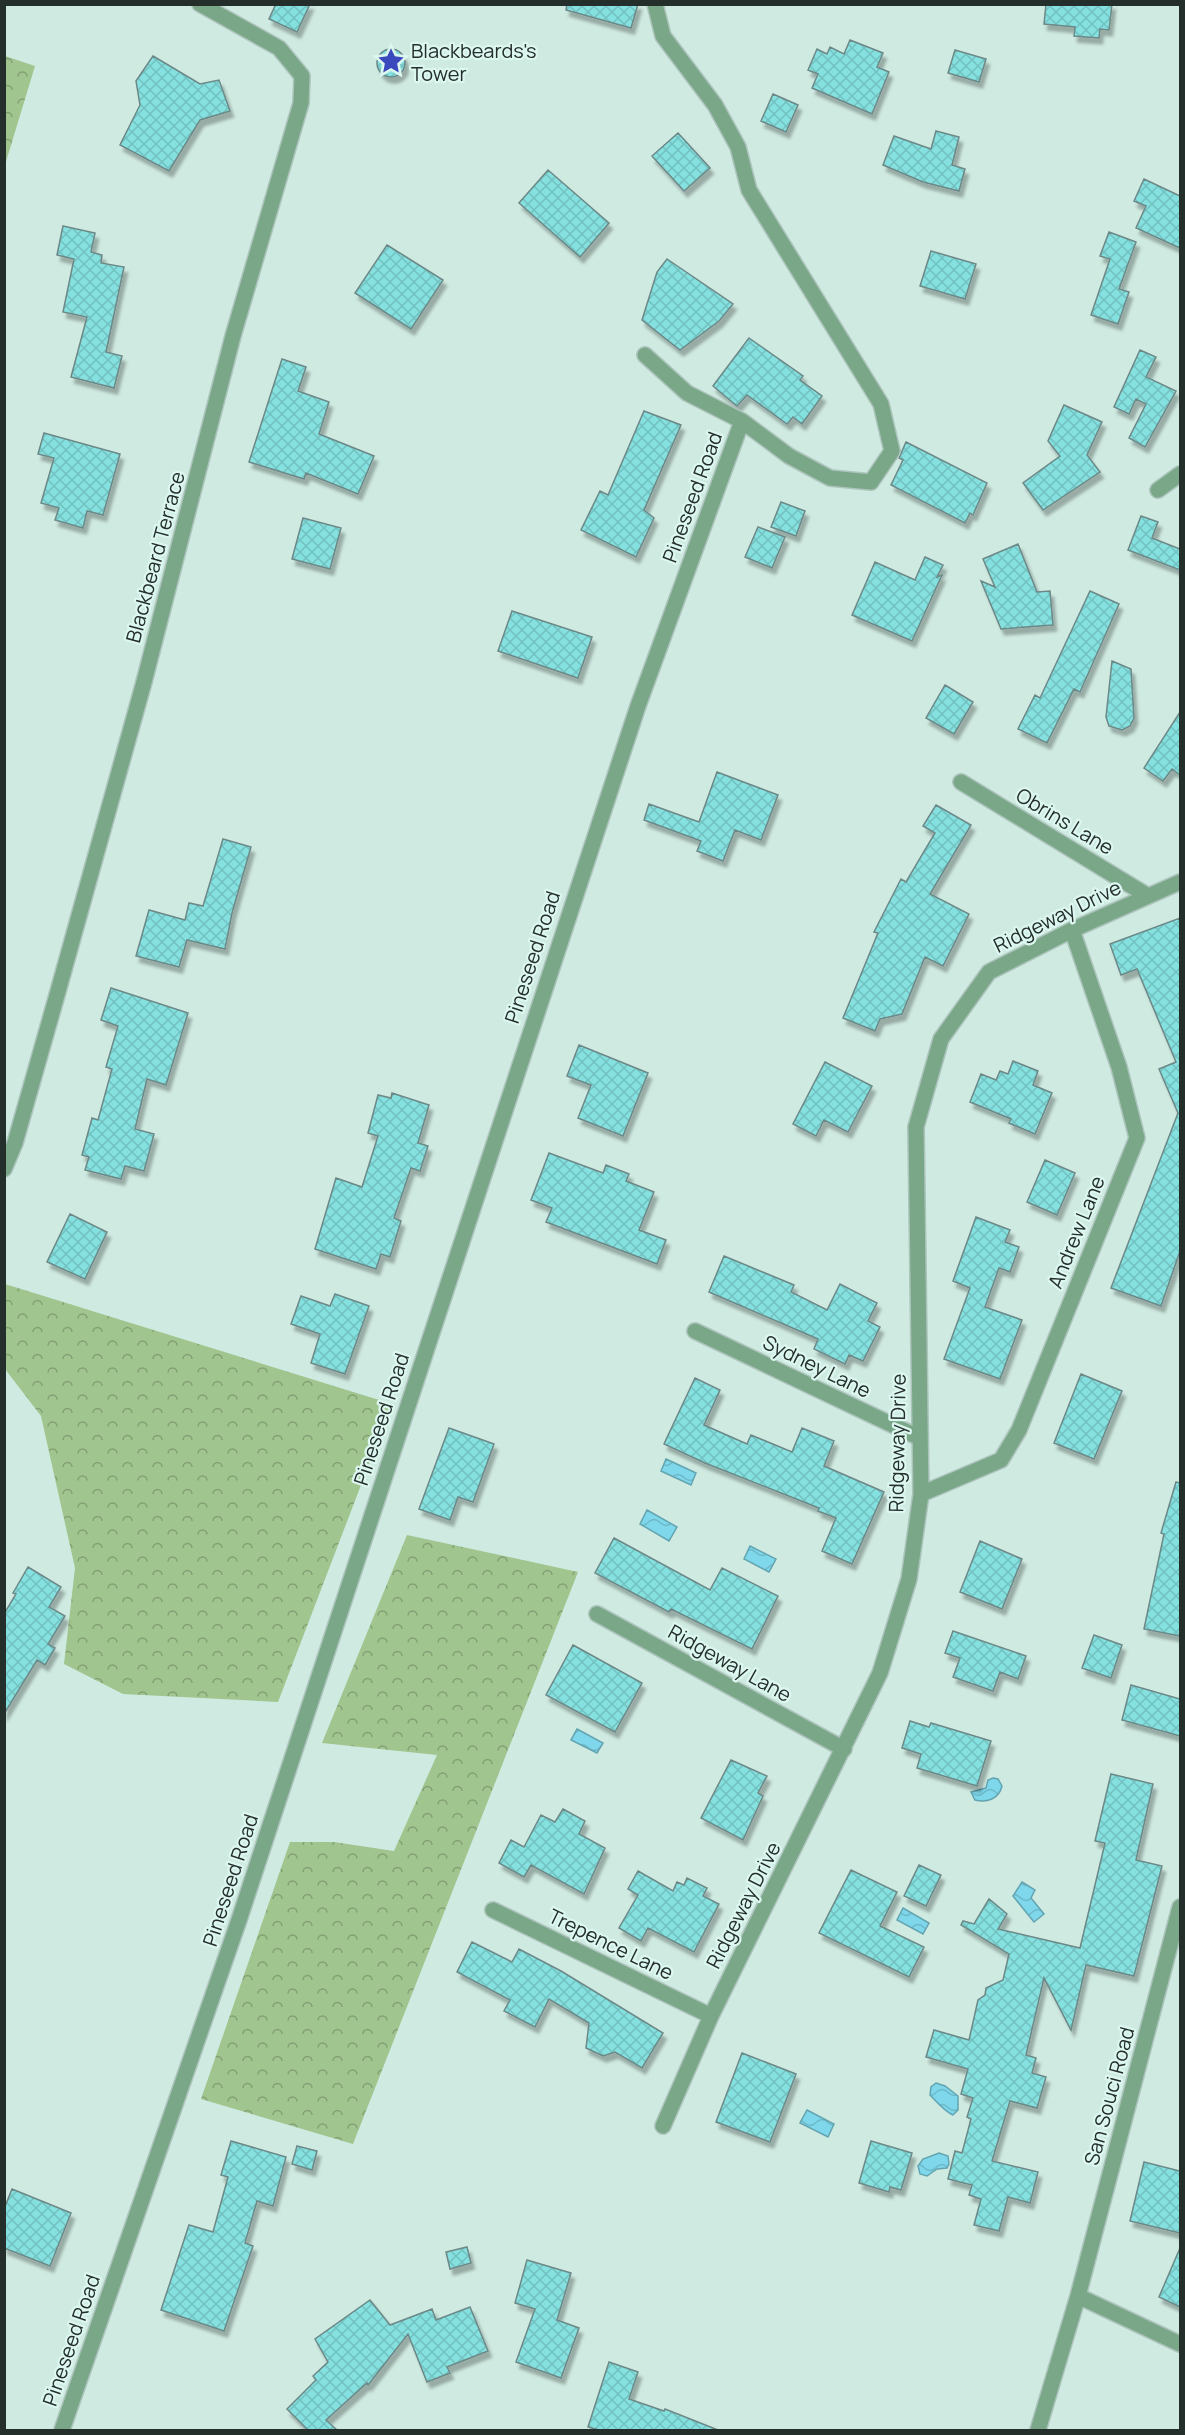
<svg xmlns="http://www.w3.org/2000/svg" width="1185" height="2435" font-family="Manrope,sans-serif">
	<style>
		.forest { fill: url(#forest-crowns) }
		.water { fill: url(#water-waves); stroke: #63a4b1; stroke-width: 1.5 }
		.building { fill: url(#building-cross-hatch); stroke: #6c8887; stroke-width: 1.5; filter: url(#shadow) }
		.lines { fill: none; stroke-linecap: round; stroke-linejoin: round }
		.minor-casing { stroke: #adc4bd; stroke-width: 18 }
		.minor { stroke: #79a788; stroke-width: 15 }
		.labels { text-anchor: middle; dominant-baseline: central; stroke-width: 4.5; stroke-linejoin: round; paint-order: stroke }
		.poi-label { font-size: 20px; fill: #242e2b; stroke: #dcf7ef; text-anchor: start }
		.street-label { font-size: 20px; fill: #242e2b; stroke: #dcf7ef }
	</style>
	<defs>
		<pattern id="forest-crowns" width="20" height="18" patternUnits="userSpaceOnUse" patternTransform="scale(1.5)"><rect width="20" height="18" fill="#a1c58e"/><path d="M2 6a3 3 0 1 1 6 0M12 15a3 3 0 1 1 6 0" fill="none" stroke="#83a074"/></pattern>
		<pattern id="water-waves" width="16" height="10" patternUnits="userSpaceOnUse" patternTransform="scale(1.5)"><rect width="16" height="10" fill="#7ed7ea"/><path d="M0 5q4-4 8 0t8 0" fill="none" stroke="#6db9c9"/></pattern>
		<pattern id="building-cross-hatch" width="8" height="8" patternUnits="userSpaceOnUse" patternTransform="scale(1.5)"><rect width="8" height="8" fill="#84e1df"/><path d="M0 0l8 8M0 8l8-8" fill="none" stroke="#72c1c0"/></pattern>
		<filter id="shadow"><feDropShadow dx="3.5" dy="6" stdDeviation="1.5" flood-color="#0004"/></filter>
	</defs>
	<rect width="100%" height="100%" fill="#cfeae1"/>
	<!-- forest -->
	<path class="forest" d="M 5,56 L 35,66 L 5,165 L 4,56 Z
		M 5,1284 L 392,1404 L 278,1702 L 123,1694 L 64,1664 L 75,1568 L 41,1416 L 5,1369 Z
		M 407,1535 L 578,1572 L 353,2144 L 201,2099 L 290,1842 L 334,1842 L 394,1851 L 437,1755 L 322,1743 Z"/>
	<!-- water -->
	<path class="water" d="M 666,1459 L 696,1473 L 691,1485 L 661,1471 Z
		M 647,1510 L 677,1527 L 669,1541 L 640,1524 Z
		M 750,1546 L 776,1559 L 769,1572 L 744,1559 Z
		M 577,1729 L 603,1743 L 597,1753 L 571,1740 Z
		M 993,1778 L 998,1779 L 1002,1786 C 999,1799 987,1803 975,1800 L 971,1792 L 986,1788 L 988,1780 Z
		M 1022,1882 L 1035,1890 L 1031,1898 L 1044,1914 L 1034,1922 L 1013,1896 Z
		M 903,1908 L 929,1923 L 923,1934 L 897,1920 Z
		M 936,2083 L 945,2086 L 958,2096 L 958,2110 L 953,2115 C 945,2112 936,2101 930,2095 L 931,2087 Z
		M 807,2110 L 834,2124 L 828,2137 L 800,2123 Z
		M 939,2153 L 948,2156 L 949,2164 L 947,2168 L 937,2169 L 927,2176 L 920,2174 L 918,2166 L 923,2159 Z"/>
	<!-- building -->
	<path class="building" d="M 276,4 L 310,4 L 297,32 L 269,19 Z
		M 567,4 L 638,4 L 631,28 L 566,10 Z
		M 1046,4 L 1112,4 L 1109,30 L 1100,29 L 1099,38 L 1074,36 L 1075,27 L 1044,24 Z
		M 850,40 L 883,53 L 877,67 L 889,72 L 872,114 L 812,88 L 818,74 L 808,70 L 817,49 L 827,54 L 830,47 L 844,54 Z
		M377 63a14 14 0 1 1 28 0a14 14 0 1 1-28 0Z
		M 955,50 L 986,59 L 979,82 L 948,73 Z
		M 153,56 L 200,84 L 219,80 L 230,111 L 200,120 L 169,171 L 120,145 L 140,105 L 136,81 Z
		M 773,94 L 798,105 L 786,132 L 761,121 Z
		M 936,131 L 959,137 L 952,165 L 965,169 L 959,191 L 923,182 L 883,165 L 894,136 L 931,149 Z
		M 678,133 L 710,168 L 684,191 L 652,156 Z
		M 548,170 L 609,223 L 580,257 L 519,203 Z
		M 1144,179 L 1180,196 L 1180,248 L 1136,228 L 1146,206 L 1134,201 Z
		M 63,226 L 95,233 L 91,252 L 102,255 L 101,263 L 124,267 L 106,352 L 122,356 L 114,388 L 71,377 L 87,317 L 63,312 L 74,259 L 57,255 Z
		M 1109,232 L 1136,242 L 1119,289 L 1129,292 L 1118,324 L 1091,315 L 1110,259 L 1100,256 Z
		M 387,245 L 443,280 L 411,329 L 355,293 Z
		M 931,251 L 976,264 L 965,299 L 920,286 Z
		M 667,259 L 733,304 L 719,321 L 680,350 L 642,320 L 657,272 Z
		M 749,338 L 803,376 L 800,380 L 822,396 L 802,424 L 793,417 L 787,424 L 747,395 L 737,406 L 713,386 Z
		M 1140,350 L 1156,357 L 1146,377 L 1176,391 L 1145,447 L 1129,438 L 1146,404 L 1136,399 L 1129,414 L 1114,407 Z
		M 282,359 L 306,367 L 298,391 L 329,402 L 319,434 L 374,456 L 358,494 L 306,473 L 304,479 L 249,462 Z
		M 1064,405 L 1102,422 L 1087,455 L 1100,472 L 1043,510 L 1023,483 L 1060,456 L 1048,441 Z
		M 644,411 L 681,425 L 644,510 L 654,518 L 636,557 L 581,530 L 600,491 L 608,495 Z
		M 44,433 L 120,454 L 103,515 L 87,511 L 83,528 L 55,520 L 59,508 L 41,503 L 54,458 L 38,454 Z
		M 906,442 L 987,483 L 973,515 L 970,513 L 965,523 L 891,485 L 903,460 L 899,458 Z
		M 781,502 L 805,511 L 796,536 L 771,527 Z
		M 1141,516 L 1158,522 L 1152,538 L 1180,549 L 1180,570 L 1128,550 Z
		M 303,518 L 341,528 L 330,569 L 292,559 Z
		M 758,527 L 785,537 L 772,568 L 745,557 Z
		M 1018,544 L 1037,592 L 1050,591 L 1053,625 L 1001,629 L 981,581 L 995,587 L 983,559 Z
		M 925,557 L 943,565 L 937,577 L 942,575 L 912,641 L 852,615 L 875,562 L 915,580 Z
		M 1090,591 L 1119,604 L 1080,692 L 1074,689 L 1047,743 L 1018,729 L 1035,695 L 1040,698 Z
		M 512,611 L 592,637 L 578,678 L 498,651 Z
		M 1112,661 L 1131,669 L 1134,718 L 1130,726 L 1122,730 L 1109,726 L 1106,717 Z
		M 945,685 L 973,702 L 954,734 L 926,718 Z
		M 1180,712 L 1180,775 L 1172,769 L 1163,781 L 1144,768 Z
		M 717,772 L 778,795 L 761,840 L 735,830 L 723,861 L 697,851 L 701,841 L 644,820 L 649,804 L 699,822 Z
		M 936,805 L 971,825 L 930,894 L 969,914 L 943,966 L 925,957 L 902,1014 L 880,1019 L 875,1031 L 843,1018 L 878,933 L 874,932 L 901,879 L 906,882 L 935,833 L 923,826 Z
		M 223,839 L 251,847 L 232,913 L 225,949 L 187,940 L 179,967 L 136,956 L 149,910 L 185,920 L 189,903 L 203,906 Z
		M 1180,918 L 1180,1251 L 1161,1306 L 1111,1288 L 1178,1113 L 1159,1069 L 1176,1062 L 1137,969 L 1121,975 L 1110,944 Z
		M 111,988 L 188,1013 L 166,1085 L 147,1079 L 135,1129 L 154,1134 L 144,1171 L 125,1166 L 121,1179 L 85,1170 L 89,1157 L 82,1155 L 92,1118 L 98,1120 L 112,1069 L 106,1067 L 118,1026 L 101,1020 Z
		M 579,1045 L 648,1073 L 623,1136 L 578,1118 L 591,1085 L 567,1076 Z
		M 1013,1061 L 1038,1071 L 1033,1085 L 1052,1093 L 1035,1134 L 1009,1123 L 1011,1119 L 970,1102 L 981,1074 L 996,1080 L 1000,1071 L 1008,1074 Z
		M 825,1062 L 872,1086 L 848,1132 L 824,1120 L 816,1136 L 793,1124 Z
		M 392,1093 L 429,1105 L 418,1143 L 428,1146 L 420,1171 L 411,1168 L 394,1218 L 401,1221 L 390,1257 L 381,1254 L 376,1269 L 315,1249 L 336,1178 L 362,1187 L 378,1136 L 368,1133 L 378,1095 L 391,1098 Z
		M 549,1153 L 603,1173 L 606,1165 L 629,1174 L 626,1181 L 654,1192 L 639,1230 L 666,1240 L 657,1264 L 546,1222 L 552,1208 L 531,1200 Z
		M 1045,1160 L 1075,1173 L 1057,1215 L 1027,1202 Z
		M 70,1214 L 107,1232 L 85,1279 L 47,1262 Z
		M 976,1217 L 1010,1230 L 1005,1242 L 1019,1247 L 1010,1272 L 999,1268 L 985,1307 L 1022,1320 L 1000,1379 L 944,1359 L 970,1288 L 953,1281 Z
		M 724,1256 L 794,1285 L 791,1292 L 827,1310 L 840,1284 L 877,1303 L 868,1321 L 880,1327 L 863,1361 L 849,1355 L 845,1364 L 814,1349 L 818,1339 L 709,1292 Z
		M 335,1294 L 369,1306 L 345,1374 L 311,1363 L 320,1334 L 291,1324 L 301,1296 L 330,1306 Z
		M 1081,1374 L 1122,1391 L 1094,1459 L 1054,1443 Z
		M 695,1378 L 720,1390 L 704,1425 L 747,1444 L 751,1435 L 792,1452 L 802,1428 L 834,1441 L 824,1466 L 884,1492 L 852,1564 L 822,1551 L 836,1518 L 818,1511 L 819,1508 L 705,1463 L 664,1444 Z
		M 449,1428 L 494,1444 L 473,1502 L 458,1497 L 450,1520 L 419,1509 Z
		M 1176,1482 L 1180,1483 L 1180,1636 L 1144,1629 L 1164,1534 L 1161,1533 Z
		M 614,1538 L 710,1590 L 722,1568 L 778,1596 L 752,1649 L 671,1609 L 669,1612 L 595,1573 Z
		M 980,1541 L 1022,1559 L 1002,1609 L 960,1592 Z
		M 28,1567 L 61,1587 L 49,1607 L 65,1616 L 48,1644 L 55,1648 L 45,1665 L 37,1660 L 4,1714 L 4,1614 L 16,1594 L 13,1593 Z
		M 953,1631 L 1026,1656 L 1018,1679 L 1000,1672 L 993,1691 L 953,1677 L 960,1658 L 945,1653 Z
		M 1094,1635 L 1122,1645 L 1111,1678 L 1082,1668 Z
		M 573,1645 L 642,1683 L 615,1732 L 546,1695 Z
		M 1131,1685 L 1180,1699 L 1180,1736 L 1122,1720 Z
		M 910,1721 L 929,1727 L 931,1723 L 991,1741 L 977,1786 L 917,1768 L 921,1754 L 902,1748 Z
		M 731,1760 L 767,1776 L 758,1793 L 763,1796 L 743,1840 L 701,1818 Z
		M 1111,1774 L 1153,1784 L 1136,1860 L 1162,1866 L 1134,1976 L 1086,1965 L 1071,2030 L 1044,1978 L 1026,2055 L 1036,2058 L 1032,2073 L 1046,2077 L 1037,2108 L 1010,2101 L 992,2161 L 1038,2172 L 1030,2203 L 1008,2197 L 999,2231 L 974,2225 L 981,2199 L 969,2195 L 972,2185 L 948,2179 L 955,2151 L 962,2153 L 971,2119 L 967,2117 L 973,2098 L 961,2094 L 968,2069 L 926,2057 L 934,2030 L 969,2040 L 978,2000 L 985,1995 L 986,1988 L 1003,1980 L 1009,1954 L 961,1925 L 963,1921 L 974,1924 L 989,1899 L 1007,1914 L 998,1929 L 1080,1948 L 1105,1843 L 1095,1841 Z
		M 563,1809 L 585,1821 L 579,1834 L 605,1848 L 584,1894 L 531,1865 L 524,1877 L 499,1863 L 511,1840 L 524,1847 L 541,1815 L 555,1822 Z
		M 919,1865 L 941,1875 L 926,1906 L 904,1896 Z
		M 851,1870 L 897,1892 L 880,1926 L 924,1947 L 909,1977 L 819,1933 Z
		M 638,1871 L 673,1891 L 677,1882 L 684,1885 L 687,1878 L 707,1888 L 703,1896 L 719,1904 L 694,1952 L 648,1928 L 641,1941 L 619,1928 L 638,1895 L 628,1889 Z
		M 472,1942 L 512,1962 L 519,1949 L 561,1971 L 663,2033 L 642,2068 L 615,2052 L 603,2056 L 586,2048 L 589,2023 L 549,1999 L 535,2027 L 504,2011 L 510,2000 L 457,1972 Z
		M 742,2053 L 796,2074 L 770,2142 L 716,2122 Z
		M 231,2141 L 286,2157 L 273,2206 L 257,2201 L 245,2243 L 253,2246 L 224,2331 L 161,2310 L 189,2225 L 213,2232 L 228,2177 L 221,2175 Z
		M 871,2141 L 912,2153 L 901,2190 L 890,2187 L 889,2192 L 859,2183 Z
		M 297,2146 L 317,2151 L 312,2170 L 292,2164 Z
		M 1144,2162 L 1180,2171 L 1180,2233 L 1130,2221 Z
		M 12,2189 L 71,2213 L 50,2266 L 4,2248 L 4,2209 Z
		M 467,2247 L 471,2263 L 450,2269 L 446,2252 Z
		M 1180,2248 L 1180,2307 L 1159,2297 Z
		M 527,2260 L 571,2273 L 557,2320 L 579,2328 L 561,2378 L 516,2362 L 535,2309 L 515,2303 Z
		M 370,2300 L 390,2325 L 432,2309 L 436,2320 L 470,2307 L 488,2351 L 447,2367 L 450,2373 L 427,2382 L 408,2334 L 368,2385 L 367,2383 L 326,2420 L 337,2430 L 308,2430 L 287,2409 L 316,2380 L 313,2376 L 328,2362 L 315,2339 Z
		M 609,2362 L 638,2372 L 629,2399 L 664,2411 L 665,2409 L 718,2430 L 599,2430 L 588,2427 Z"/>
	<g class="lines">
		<defs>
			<path id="minor" d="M 645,355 L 687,393 L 742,421 L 789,456 L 830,478 L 871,482 L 892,451 L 881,404 L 749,190 L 738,147 L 715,105 L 663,36 L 655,4
				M 1158,490 L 1180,474
				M 961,782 L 1148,896
				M 4,1169 L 15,1143 L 57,995 L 144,682 L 233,336 L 301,103 L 302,76 L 279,48 L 200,4
				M 695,1331 L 920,1438
				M 921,1494 L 1001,1460 L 1019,1430 L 1137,1138 L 1119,1067 L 1072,930
				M 597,1614 L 844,1749
				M 493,1910 L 711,2016
				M 663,2126 L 711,2016 L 880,1673 L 909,1579 L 921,1494 L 916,1127 L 941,1039 L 989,972 L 1072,930 L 1180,882
				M 1078,2296 L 1180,2344
				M 62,2430 L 239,1920 L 638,706 L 742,421
				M 1038,2430 L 1078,2296 L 1180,1907"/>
		</defs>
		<!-- minor casing -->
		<use href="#minor" class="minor-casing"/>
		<!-- minor -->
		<use href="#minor" class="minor"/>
	</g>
	<!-- icons -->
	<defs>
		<symbol id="sight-bare" viewBox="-9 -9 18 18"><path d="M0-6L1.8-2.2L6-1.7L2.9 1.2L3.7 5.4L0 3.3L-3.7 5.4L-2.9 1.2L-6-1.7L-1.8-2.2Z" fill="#3a49bc" stroke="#dcf7ef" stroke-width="2.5" paint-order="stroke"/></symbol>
	</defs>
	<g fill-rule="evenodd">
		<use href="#sight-bare" x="372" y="42" width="38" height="38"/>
	</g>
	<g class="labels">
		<!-- poi labels -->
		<g class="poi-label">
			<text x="411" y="50">Blackbeards's<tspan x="411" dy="23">Tower</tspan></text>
		</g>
		<!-- street labels -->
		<g class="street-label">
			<text transform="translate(692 497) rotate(-70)">Pineseed Road</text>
			<text transform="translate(155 557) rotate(-75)">Blackbeard Terrace</text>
			<text transform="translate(1065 821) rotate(31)">Obrins Lane</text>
			<text transform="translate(1057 916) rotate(-26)">Ridgeway Drive</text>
			<text transform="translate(532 957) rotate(-72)">Pineseed Road</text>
			<text transform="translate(1076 1232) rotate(-68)">Andrew Lane</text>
			<text transform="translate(817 1366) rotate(26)">Sydney Lane</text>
			<text transform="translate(381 1419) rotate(-72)">Pineseed Road</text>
			<text transform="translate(897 1443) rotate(-89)">Ridgeway Drive</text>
			<text transform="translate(730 1663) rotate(29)">Ridgeway Lane</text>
			<text transform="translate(230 1880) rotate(-72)">Pineseed Road</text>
			<text transform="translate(743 1905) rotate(-63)">Ridgeway Drive</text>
			<text transform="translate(611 1944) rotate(26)">Trepence Lane</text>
			<text transform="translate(1109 2096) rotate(-75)">San Souci Road</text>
			<text transform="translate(71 2340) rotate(-71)">Pineseed Road</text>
		</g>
	</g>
	<!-- border -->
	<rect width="1185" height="2435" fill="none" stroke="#242e2b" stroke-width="12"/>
</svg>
